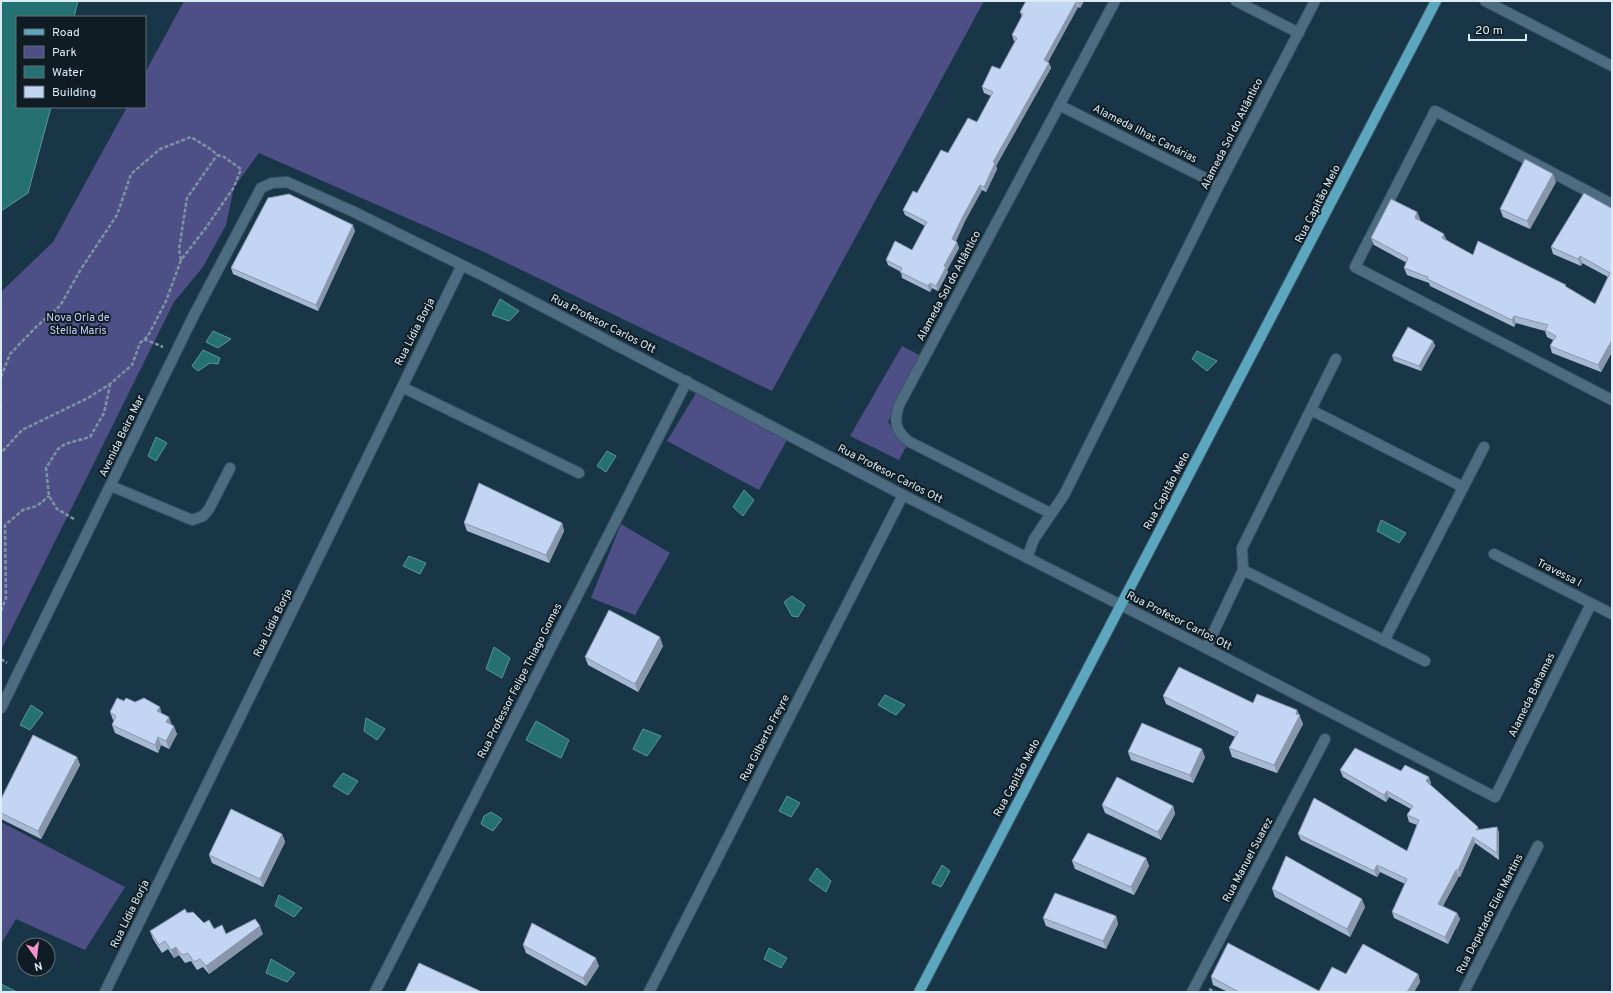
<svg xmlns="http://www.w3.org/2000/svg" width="1613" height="993" font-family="Overpass,sans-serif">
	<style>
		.green { fill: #4d4f86 }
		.water { fill: #257071; stroke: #5c9599 }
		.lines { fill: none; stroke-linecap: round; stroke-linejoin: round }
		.minor-casing { stroke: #395362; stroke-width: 12 }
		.major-casing { stroke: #395362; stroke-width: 12 }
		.path { stroke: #7c94a2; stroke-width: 2.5; stroke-dasharray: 4 2; stroke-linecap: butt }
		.minor { stroke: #4e6c81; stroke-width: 10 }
		.major { stroke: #5ca7bf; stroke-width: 10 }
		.wall { fill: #a7b8d2 }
		.shaded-wall { fill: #8896ab }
		.building { fill: #c2d6f4; stroke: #8896ab }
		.labels { text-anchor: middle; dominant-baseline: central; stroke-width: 4; stroke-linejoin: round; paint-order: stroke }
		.street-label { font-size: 11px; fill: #dbecf7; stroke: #0f1c24 }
		.park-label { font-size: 11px; fill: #cacffa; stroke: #0f1c24 }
	</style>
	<rect width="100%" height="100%" fill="#183648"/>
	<!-- green -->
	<path class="green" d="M 184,1 L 984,1 L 772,391 L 482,251 L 259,153 L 234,187 L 226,225 L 203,267 L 174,302 L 1,650 L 1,292 L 53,242 L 127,107 L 145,107 L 145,73 Z
		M 902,346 L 919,355 L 888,422 L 906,447 L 899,460 L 850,436 Z
		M 696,393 L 787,440 L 759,490 L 667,441 Z
		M 621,524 L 670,553 L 635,615 L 591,598 Z
		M 1,822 L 125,887 L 85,950 L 16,919 L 1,944 Z"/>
	<!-- water -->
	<path class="water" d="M 1,1 L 78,1 L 74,17 L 17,17 L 17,107 L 51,107 L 28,193 L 1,211 Z
		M 500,299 L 519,311 L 509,321 L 492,315 Z
		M 213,331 L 231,339 L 218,348 L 206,342 Z
		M 203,350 L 220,358 L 218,364 L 210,363 L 198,371 L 192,366 Z
		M 1197,351 L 1217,361 L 1207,371 L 1192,359 Z
		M 156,437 L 167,443 L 156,461 L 148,456 Z
		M 607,451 L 616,456 L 606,472 L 597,466 Z
		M 744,490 L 754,500 L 743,516 L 733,507 Z
		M 1381,520 L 1406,533 L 1399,543 L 1377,531 Z
		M 409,556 L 426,563 L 420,574 L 403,566 Z
		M 792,596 L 805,605 L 798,617 L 792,616 L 784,602 Z
		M 494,647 L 510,658 L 502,678 L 486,669 Z
		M 885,695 L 905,705 L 896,715 L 878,705 Z
		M 31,705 L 43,713 L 30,730 L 20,725 Z
		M 366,718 L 385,729 L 377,740 L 364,731 Z
		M 536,721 L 569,740 L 561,758 L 526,740 Z
		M 643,729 L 661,736 L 647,756 L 633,749 Z
		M 343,773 L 358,781 L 348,795 L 333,786 Z
		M 787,796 L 800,803 L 791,817 L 779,811 Z
		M 491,812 L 502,819 L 493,831 L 481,824 L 484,816 Z
		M 942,865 L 950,871 L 941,887 L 932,883 Z
		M 817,868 L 831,881 L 826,892 L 809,880 Z
		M 279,895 L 302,908 L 294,917 L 275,906 Z
		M 769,948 L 787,958 L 781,968 L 764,959 Z
		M 271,959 L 295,973 L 287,982 L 266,973 Z
		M 1,984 L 17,992 L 1,992 Z"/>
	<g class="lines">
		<defs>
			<path id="minor" d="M 1236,1 L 1299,33
				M 1485,1 L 1612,66
				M 1059,105 L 1219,185
				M 1612,204 L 1435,111 L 1355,267 L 1612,400
				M 402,387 L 579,473
				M 1311,410 L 1463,487
				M 111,486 L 192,520 L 203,516 L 209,509 L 230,468
				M 1050,513 L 908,441 C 895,430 894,421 899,405 L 1115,1
				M 1494,554 L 1612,614
				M 1027,558 L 1034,539 L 1064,495 L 1219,185 L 1315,1
				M 1243,570 L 1425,661
				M 1384,641 L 1484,447
				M 1206,648 L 1243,570 L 1242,548 L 1336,359
				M 1,708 L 194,315 L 261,188 L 272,183 L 287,182 L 352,211 L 482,275 L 903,495 L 1206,648 L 1495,797 L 1591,604
				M 105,992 L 462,265
				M 375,992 L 687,381
				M 649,992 L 903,495
				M 1192,992 L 1325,739
				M 1464,992 L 1538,846"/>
			<path id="major" d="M 919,992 L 1436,1"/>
		</defs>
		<!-- minor casing -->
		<use href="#minor" class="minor-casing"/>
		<!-- major casing -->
		<use href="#major" class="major-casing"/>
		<!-- path -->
		<path class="path" d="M 181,260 L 179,249 L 187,198 L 217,155
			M 144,339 L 163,347
			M 1,377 L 10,354 L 36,327 L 60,306 L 81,269 L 117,215 L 131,174 L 160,149 L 191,137 L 212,150 L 217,155 L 224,157 L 241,169 L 234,187 L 205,229 L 181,260 L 166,301 L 148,336 L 140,343 L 132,365 L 110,384 L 88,398 L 22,430 L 1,453
			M 1,403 L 1,409
			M 74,519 L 57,509 L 49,496 L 46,468 L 58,449 L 65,444 L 90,437 L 104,413 L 110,385
			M 1,611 L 6,598 L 5,525 L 23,510 L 37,506 L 49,496
			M 1,659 L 7,663
			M 1209,989 L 1216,992"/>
		<!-- minor -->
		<use href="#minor" class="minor"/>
		<!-- major -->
		<use href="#major" class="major"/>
	</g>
	<!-- wall -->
	<path class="wall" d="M 1026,1 L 1084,1 L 1080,8 L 1078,7 L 1048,62 L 1049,63 L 1051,68 L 996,166 L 997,169 L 986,192 L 982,190 L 965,221 L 956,241 L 959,248 L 947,270 L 948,272 L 938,291 L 932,288 L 930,292 L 902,278 L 901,272 L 888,265 L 886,260 L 912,250 L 925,226 L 905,215 L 903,210 L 917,193 L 948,153 L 977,122 L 991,96 L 984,93 L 982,87 L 1000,69 L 1015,41 L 1014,41 L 1012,35 L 1022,17 L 1020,12 Z
		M 1556,182 L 1530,229 L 1503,217 L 1500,209 Z
		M 1611,208 L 1612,352 L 1601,372 L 1552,353 L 1550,346 L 1553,340 L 1547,337 L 1545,331 L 1516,323 L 1514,327 L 1430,286 L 1429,283 L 1407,275 L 1404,268 L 1407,263 L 1374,245 L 1371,238 L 1417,212 L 1420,219 L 1420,220 L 1447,240 L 1473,255 L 1566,287 L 1595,304 L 1608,277 L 1582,263 L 1581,266 L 1553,254 L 1551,247 Z
		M 355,231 L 318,311 L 233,274 L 231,268 Z
		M 1433,341 L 1435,346 L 1421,371 L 1394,361 L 1392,356 Z
		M 464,523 L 562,523 L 564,531 L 549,563 L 467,531 Z
		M 663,646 L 638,692 L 588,665 L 585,657 Z
		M 1163,696 L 1253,703 L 1297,710 L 1303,724 L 1277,773 L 1232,757 L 1229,748 L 1235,737 L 1166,704 Z
		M 135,702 L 162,714 L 171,724 L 177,734 L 169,749 L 161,745 L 158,753 L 115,733 L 112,725 L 114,721 L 113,720 L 110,712 Z
		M 1128,752 L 1205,757 L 1193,783 L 1131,760 Z
		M 77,757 L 80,765 L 41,839 L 1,819 L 1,799 Z
		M 1340,770 L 1431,783 L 1430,785 L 1478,827 L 1479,830 L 1497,827 L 1499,833 L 1499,860 L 1475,843 L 1460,877 L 1459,876 L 1443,906 L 1457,913 L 1460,919 L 1448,944 L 1394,918 L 1392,912 L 1405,884 L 1380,872 L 1377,877 L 1301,840 L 1298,834 L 1407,851 L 1417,825 L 1409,822 L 1407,815 L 1411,809 L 1389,797 L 1386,802 L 1343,777 Z
		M 1102,805 L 1173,806 L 1175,814 L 1161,840 L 1105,813 Z
		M 282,834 L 285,842 L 263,887 L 212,863 L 209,855 Z
		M 1146,858 L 1149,866 L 1134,895 L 1075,869 L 1072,861 Z
		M 1272,889 L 1365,907 L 1350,937 L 1275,897 Z
		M 187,913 L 214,929 L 226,934 L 263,934 L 209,974 L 203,967 L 197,970 L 191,961 L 185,963 L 179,955 L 174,958 L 168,949 L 162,953 L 153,939 L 150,931 Z
		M 1116,916 L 1118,924 L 1106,949 L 1046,926 L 1043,918 Z
		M 523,945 L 599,966 L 586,986 L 526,953 Z
		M 1346,974 L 1418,974 L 1420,982 L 1414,992 L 1228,992 L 1213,985 L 1211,977 L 1319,991 Z"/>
	<!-- shaded-wall -->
	<path class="shaded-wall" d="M 1079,1 L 1084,1 L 1080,8 L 1078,3 Z
		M 1076,2 L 1078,7 L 1046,65 L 1044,60 Z
		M 1049,63 L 1051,68 L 996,166 L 997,169 L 986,192 L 984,187 L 993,162 Z
		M 1553,174 L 1556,182 L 1530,229 L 1527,221 Z
		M 980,185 L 982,190 L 965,221 L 954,245 L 952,239 L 963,216 Z
		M 1417,212 L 1420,219 L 1417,224 L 1415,218 Z
		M 353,225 L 355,231 L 318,311 L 316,305 Z
		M 1444,234 L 1447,241 L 1442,238 Z
		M 957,242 L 959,248 L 947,270 L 948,272 L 938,291 L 936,286 L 944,266 Z
		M 1580,256 L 1582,263 L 1581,266 L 1578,259 Z
		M 930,283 L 932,288 L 930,292 L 928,286 Z
		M 1514,316 L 1516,323 L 1514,327 L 1512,320 Z
		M 1612,340 L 1612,352 L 1601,372 L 1598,365 Z
		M 1433,341 L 1435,346 L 1421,371 L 1419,366 Z
		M 562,523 L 564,531 L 549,563 L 546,555 Z
		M 660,637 L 663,646 L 638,692 L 635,684 Z
		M 160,707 L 162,715 L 157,711 Z
		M 1297,710 L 1303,724 L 1277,773 L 1274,765 Z
		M 169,717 L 172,725 L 166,722 Z
		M 174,726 L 177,734 L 169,749 L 166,741 Z
		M 158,737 L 161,745 L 158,753 L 155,745 Z
		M 1202,749 L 1205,757 L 1193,783 L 1190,775 Z
		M 77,757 L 80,765 L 41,839 L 38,831 Z
		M 1429,777 L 1431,783 L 1428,788 L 1426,781 Z
		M 1387,791 L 1389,797 L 1386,802 L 1384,795 Z
		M 1173,806 L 1175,814 L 1161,840 L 1158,832 Z
		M 1497,827 L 1499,833 L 1499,860 L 1497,853 Z
		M 282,834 L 285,842 L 263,887 L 260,879 Z
		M 1473,837 L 1475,843 L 1460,877 L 1458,870 Z
		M 1146,858 L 1149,866 L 1134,895 L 1131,887 Z
		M 1377,865 L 1380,872 L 1377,877 L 1374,871 Z
		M 1456,870 L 1459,876 L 1440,911 L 1438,904 Z
		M 1362,899 L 1365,907 L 1350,937 L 1347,929 Z
		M 1457,913 L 1460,919 L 1448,944 L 1445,937 Z
		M 1116,916 L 1118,924 L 1106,949 L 1103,941 Z
		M 260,926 L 263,934 L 209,974 L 206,966 Z
		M 176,947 L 179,955 L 174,958 L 171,950 Z
		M 596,958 L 599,966 L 586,986 L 583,978 Z
		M 1418,974 L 1420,982 L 1414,992 L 1407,992 Z"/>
	<!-- building -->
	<path class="building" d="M 1026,1 L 1079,1 L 1078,3 L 1076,2 L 1044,60 L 1049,63 L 993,162 L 995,163 L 984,187 L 980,185 L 963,216 L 952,239 L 957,242 L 944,266 L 946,267 L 936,286 L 930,283 L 928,286 L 900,272 L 902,268 L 886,260 L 895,241 L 912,250 L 927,222 L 903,210 L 913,191 L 917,193 L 941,150 L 948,153 L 968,118 L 977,122 L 993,92 L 982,87 L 992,66 L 1000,69 L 1017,38 L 1012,35 L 1023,14 L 1020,12 Z
		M 1525,159 L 1553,174 L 1527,221 L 1500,209 Z
		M 1584,193 L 1611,208 L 1612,206 L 1612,340 L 1598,365 L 1550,346 L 1556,336 L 1545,330 L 1548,325 L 1514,316 L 1512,320 L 1427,279 L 1428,277 L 1404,268 L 1408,258 L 1371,238 L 1391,199 L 1417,212 L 1415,218 L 1444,234 L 1442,238 L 1473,255 L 1478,241 L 1566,285 L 1565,286 L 1595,304 L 1610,273 L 1580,256 L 1578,259 L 1551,247 Z
		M 289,194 L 353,225 L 316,305 L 231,268 L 268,198 Z
		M 1408,327 L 1433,341 L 1419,366 L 1392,356 Z
		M 479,483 L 562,523 L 546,555 L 464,523 Z
		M 609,610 L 660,637 L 635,684 L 585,657 Z
		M 1179,667 L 1253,703 L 1257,694 L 1297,710 L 1296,714 L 1300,715 L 1274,765 L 1229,748 L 1238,732 L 1163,696 Z
		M 117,698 L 124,701 L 126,698 L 135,702 L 144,698 L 160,707 L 157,711 L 169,717 L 166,722 L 174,726 L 166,741 L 158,737 L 155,745 L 112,725 L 116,716 L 110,712 Z
		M 1142,723 L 1202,749 L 1190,775 L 1128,752 Z
		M 33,735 L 77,757 L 38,831 L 1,813 L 1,799 Z
		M 1355,748 L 1401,771 L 1405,765 L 1429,777 L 1426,781 L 1478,827 L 1476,830 L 1497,827 L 1497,853 L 1473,837 L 1458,870 L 1456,870 L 1438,904 L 1457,913 L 1445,937 L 1392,912 L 1407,879 L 1377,865 L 1374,871 L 1298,834 L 1314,798 L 1407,851 L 1419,820 L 1407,815 L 1413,806 L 1387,791 L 1384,795 L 1340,770 Z
		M 1117,777 L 1173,806 L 1158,832 L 1102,805 Z
		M 231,809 L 282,834 L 260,879 L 209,855 Z
		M 1088,833 L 1146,858 L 1131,887 L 1072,861 Z
		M 1286,856 L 1362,899 L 1347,929 L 1272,889 Z
		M 1055,893 L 1116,916 L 1103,941 L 1043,918 Z
		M 185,909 L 187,913 L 193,912 L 204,923 L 209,920 L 214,929 L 222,925 L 226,934 L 255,919 L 260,926 L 206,966 L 200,959 L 194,962 L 188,953 L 182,955 L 176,947 L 171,950 L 165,941 L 159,945 L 150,931 Z
		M 532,923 L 596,958 L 583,978 L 523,945 Z
		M 1228,943 L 1319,991 L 1332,967 L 1346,974 L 1363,944 L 1418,974 L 1407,992 L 1396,992 L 1395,991 L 1395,992 L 1239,992 L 1211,977 Z
		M 419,963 L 480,991 L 479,992 L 405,992 Z"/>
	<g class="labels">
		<!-- street labels -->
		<g class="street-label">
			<text transform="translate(1145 134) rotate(27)">Alameda Ilhas Canárias</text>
			<text transform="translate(1232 134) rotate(-63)">Alameda Sol do Atlântico</text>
			<text transform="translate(1318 204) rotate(-63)">Rua Capitão Melo</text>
			<text transform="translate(949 286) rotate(-62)">Alameda Sol do Atlântico</text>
			<text transform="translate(603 324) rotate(27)">Rua Profesor Carlos Ott</text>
			<text transform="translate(415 332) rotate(-63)">Rua Lídia Borja</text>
			<text transform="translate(122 436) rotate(-64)">Avenida Beira Mar</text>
			<text transform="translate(890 474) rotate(27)">Rua Profesor Carlos Ott</text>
			<text transform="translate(1167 491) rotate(-62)">Rua Capitão Melo</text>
			<text transform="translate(1559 573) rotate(27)">Travessa I</text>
			<text transform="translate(1179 621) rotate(27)">Rua Profesor Carlos Ott</text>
			<text transform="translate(273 623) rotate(-64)">Rua Lídia Borja</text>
			<text transform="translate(520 681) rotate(-63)">Rua Professor Felipe Thiago Gomes</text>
			<text transform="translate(1532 695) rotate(-64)">Alameda Bahamas</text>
			<text transform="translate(765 738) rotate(-63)">Rua Gilberto Freyre</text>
			<text transform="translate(1017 778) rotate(-62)">Rua Capitão Melo</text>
			<text transform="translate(1248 860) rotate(-62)">Rua Manuel Suarez</text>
			<text transform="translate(130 914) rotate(-64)">Rua Lídia Borja</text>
			<text transform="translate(1490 914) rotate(-63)">Rua Deputado Eliel Martins</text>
		</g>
		<!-- park labels -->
		<g class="park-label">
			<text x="78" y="318">Nova Orla de<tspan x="78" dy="13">Stella Maris</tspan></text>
		</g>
	</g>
	<!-- border -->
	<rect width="1613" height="993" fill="none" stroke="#dbecf7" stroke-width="4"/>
	<!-- legend -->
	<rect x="16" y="16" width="130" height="92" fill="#0f1c24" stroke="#616f78"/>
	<rect x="24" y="29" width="20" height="6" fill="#5ca7bf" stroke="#616f78"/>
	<text x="52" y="36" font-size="12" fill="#dbecf7">Road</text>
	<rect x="24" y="46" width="20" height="12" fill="#4d4f86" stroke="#616f78"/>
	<text x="52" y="56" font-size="12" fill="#dbecf7">Park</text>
	<rect x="24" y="66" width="20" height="12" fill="#257071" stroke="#616f78"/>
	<text x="52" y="76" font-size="12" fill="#dbecf7">Water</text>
	<rect x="24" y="86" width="20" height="12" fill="#c2d6f4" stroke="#616f78"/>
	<text x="52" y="96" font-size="12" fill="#dbecf7">Building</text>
	<!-- north arrow -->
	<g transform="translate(36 957) rotate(166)"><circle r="19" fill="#0f1c24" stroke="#616f78"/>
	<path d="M0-3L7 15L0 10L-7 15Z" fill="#f790cd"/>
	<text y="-6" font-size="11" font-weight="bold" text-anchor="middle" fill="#dbecf7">N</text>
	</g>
	<!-- scale -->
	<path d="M1469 34v6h57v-6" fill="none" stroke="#dbecf7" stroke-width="2"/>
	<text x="1475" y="34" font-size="12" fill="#dbecf7" stroke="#0f1c24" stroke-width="3" paint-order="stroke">20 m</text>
</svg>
